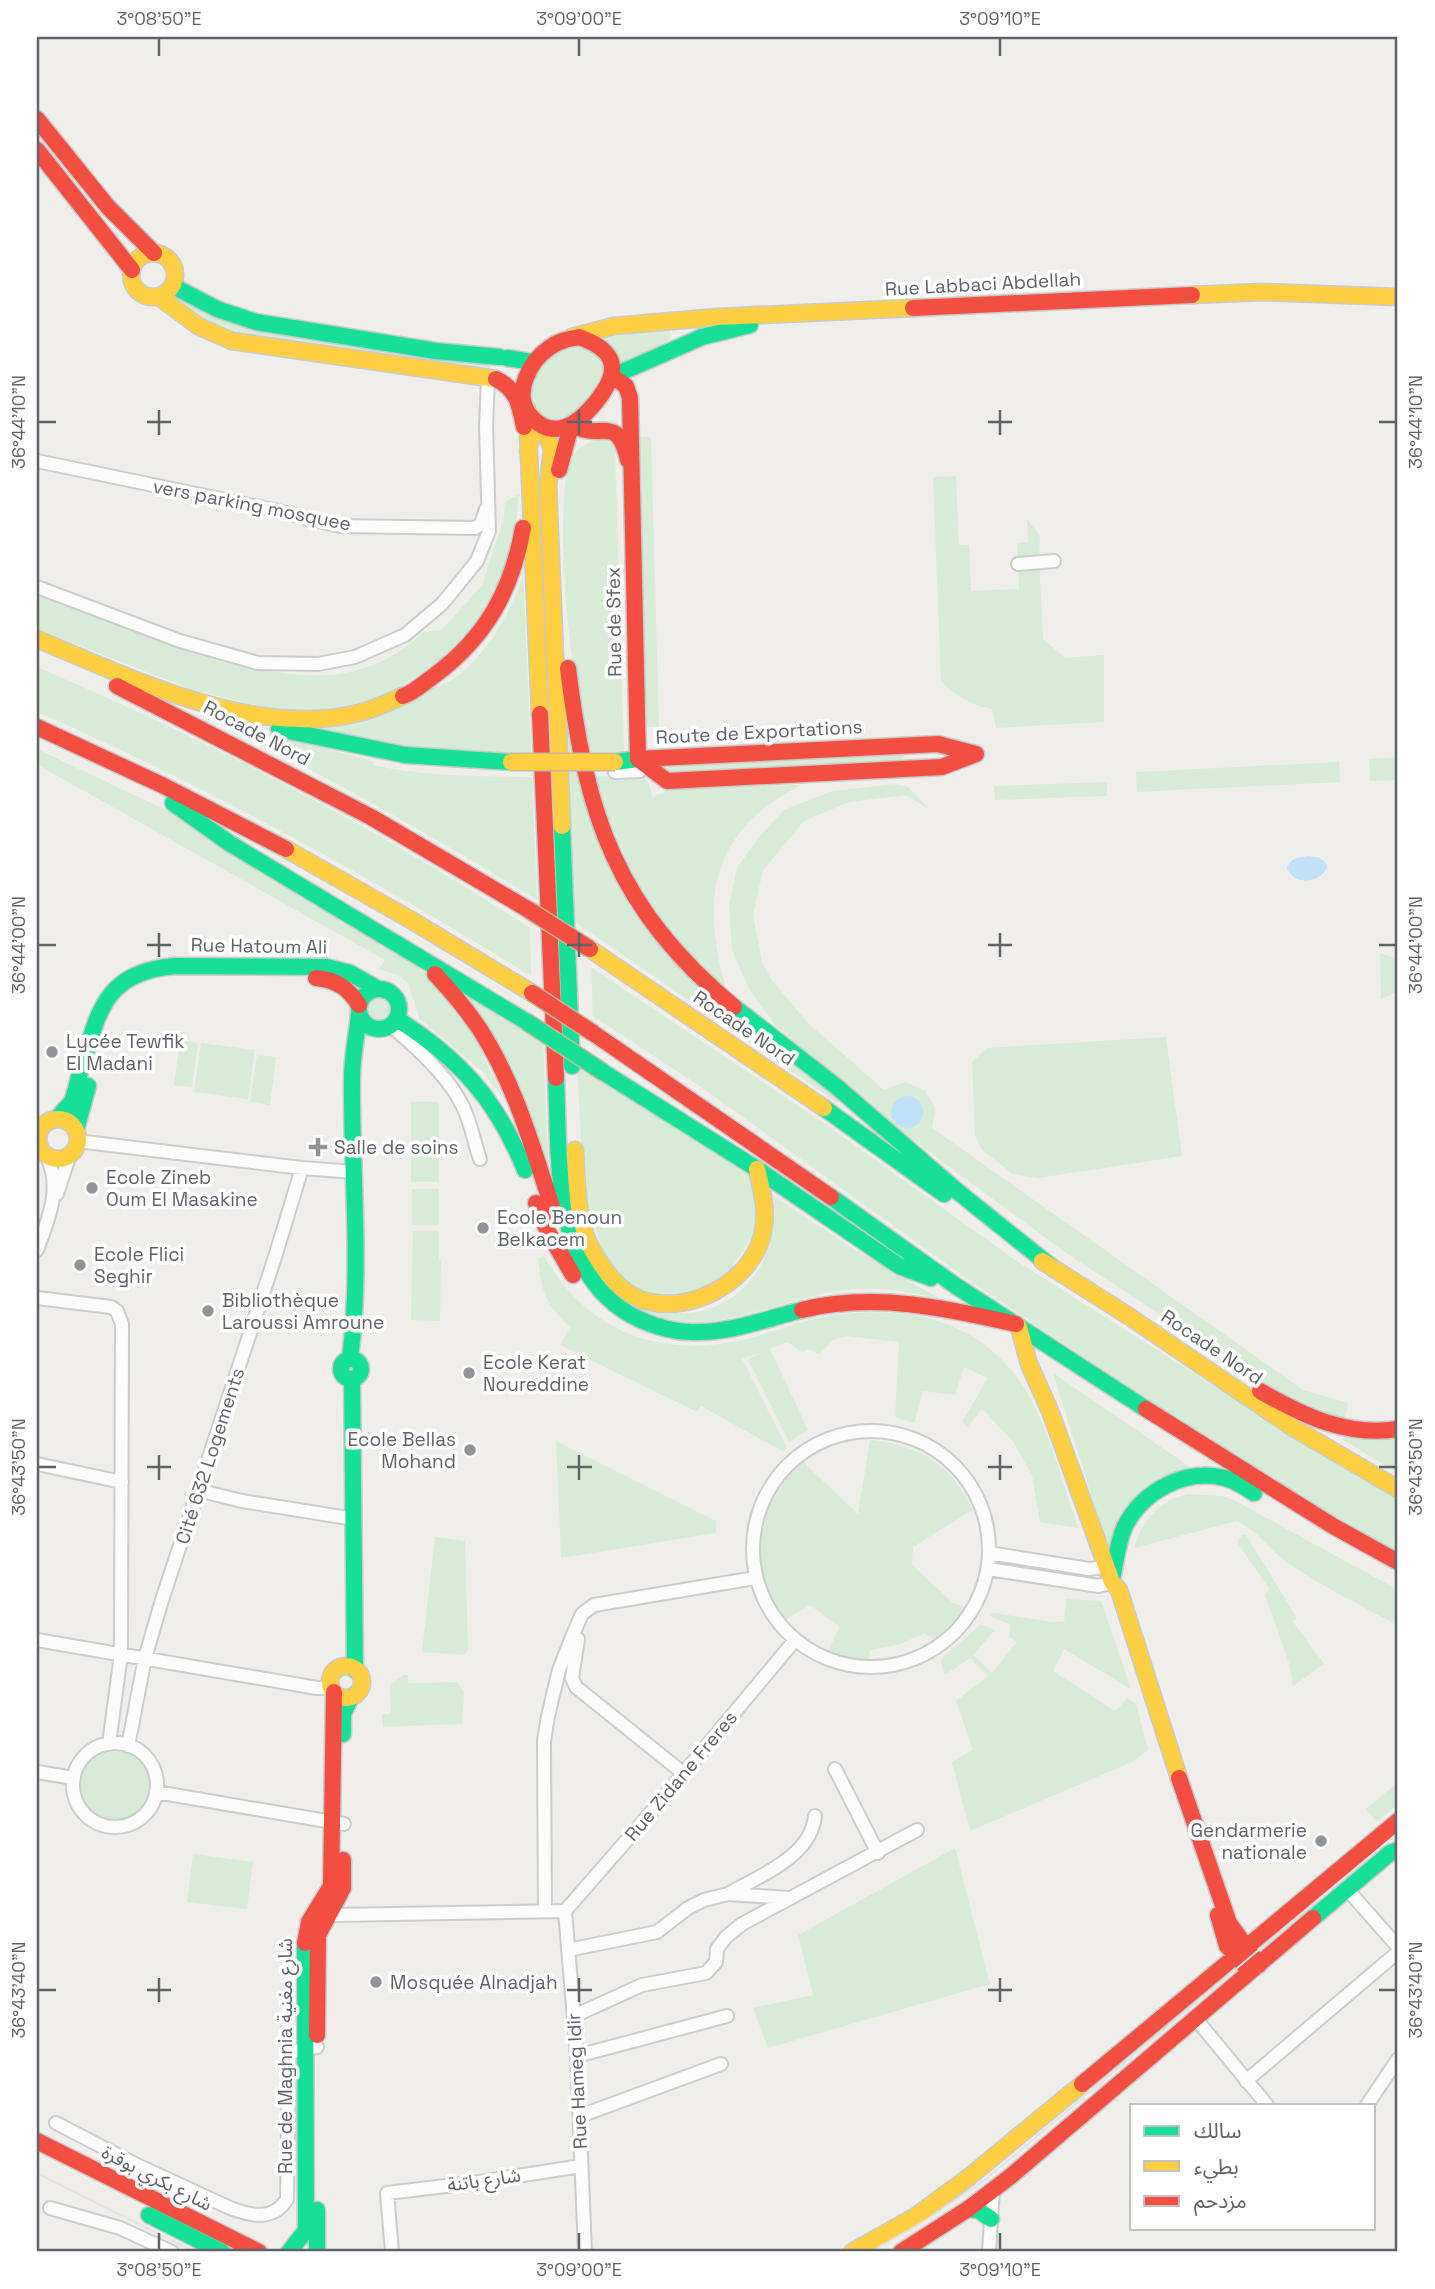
<svg xmlns="http://www.w3.org/2000/svg" width="1435" height="2289" font-family="'Space Grotesk','Noto Sans Arabic',sans-serif">
	<style>
		.green { fill: #d8ebd6 }
		.water { fill: #bfe0f9 }
		.lines { fill: none; stroke-linecap: round; stroke-linejoin: round }
		.street-casing { stroke: #cbcccc; stroke-width: 16 }
		.fast-casing { stroke: #cacacb; stroke-width: 19 }
		.slow-casing { stroke: #cacacb; stroke-width: 19 }
		.jam-casing { stroke: #cacacb; stroke-width: 19 }
		.street { stroke: #fdfcfc; stroke-width: 12 }
		.fast { stroke: #16e098; stroke-width: 16 }
		.slow { stroke: #ffcf43; stroke-width: 16 }
		.jam { stroke: #f24e42; stroke-width: 16 }
		.tram { stroke: #e4e4e4; stroke-width: 2 }
		.fast-bridge-casing { stroke: #c8b996; stroke-width: 19; stroke-linecap: butt }
		.slow-bridge-casing { stroke: #c8b996; stroke-width: 19; stroke-linecap: butt }
		.jam-bridge-casing { stroke: #c8b996; stroke-width: 19; stroke-linecap: butt }
		.fast-bridge { stroke: #16e098; stroke-width: 16 }
		.slow-bridge { stroke: #ffcf43; stroke-width: 16 }
		.jam-bridge { stroke: #f24e42; stroke-width: 16 }
		.ticks { fill: none; stroke: #5f6368; stroke-width: 2.5 }
		.poi-dot { fill: #919496; stroke: #fff; stroke-width: 2.5 }
		.labels { text-anchor: middle; dominant-baseline: central; stroke-width: 7; stroke-linejoin: round; paint-order: stroke }
		.street-label { font-size: 19px; fill: #5f6368; stroke: #fff }
		.poi-label { font-size: 19px; fill: #5f6368; stroke: #fff; text-anchor: start }
		.neatline { fill: none; stroke: #5f6368; stroke-width: 2.5 }
		.ticks-label { font-size: 18px; text-anchor: middle; fill: #5f6368 }
	</style>
	<rect width="100%" height="100%" fill="#efeeea"/>
	<!-- green -->
	<path class="green" d="M 177,294 L 187,301 L 491,363 L 490,370 L 244,334 L 200,317 L 173,299 Z
		M 669,328 L 672,337 L 668,341 L 623,367 L 614,351 L 605,343 L 604,338 Z
		M 573,347 C 588,347 595,352 604,363 C 604,388 585,407 566,421 L 543,417 L 532,405 C 530,374 543,355 573,347 Z
		M 636,437 L 651,437 L 659,727 L 644,727 Z
		M 602,440 L 613,441 L 623,453 L 615,454 L 624,752 L 585,753 C 575,679 562,603 563,528 C 564,507 563,484 570,464 C 575,449 587,440 602,440 Z
		M 956,476 L 959,545 L 969,545 L 971,591 L 1019,589 L 1017,543 L 1028,542 L 1027,519 L 1040,536 L 1039,556 L 1043,639 L 1065,658 L 1104,655 L 1104,722 L 996,728 L 992,709 C 970,705 957,697 941,681 L 933,477 Z
		M 519,494 L 512,558 L 466,641 L 383,699 L 294,714 L 193,690 L 37,629 L 37,592 C 73,606 110,620 147,633 C 204,655 265,678 328,675 C 363,673 399,657 423,632 L 442,630 L 482,585 L 503,522 L 505,502 Z
		M 523,573 L 531,753 L 432,751 L 296,727 C 329,717 362,708 395,699 C 414,693 435,690 452,680 C 482,662 515,607 523,573 Z
		M 37,667 C 208,740 373,826 530,928 L 531,976 C 372,878 209,787 37,712 Z
		M 563,675 L 621,890 L 839,1101 L 838,1103 L 572,920 Z
		M 216,717 L 309,745 L 367,759 L 374,762 L 373,765 C 425,777 479,776 532,777 L 537,900 C 432,835 325,776 215,720 Z
		M 37,749 L 174,814 L 418,964 L 472,1032 L 503,1098 L 484,1073 L 419,1018 L 408,982 L 397,975 L 379,969 L 385,960 L 45,769 L 37,763 Z
		M 896,751 L 905,756 L 898,762 L 671,775 L 664,771 L 670,765 Z
		M 1398,757 L 1398,780 L 1370,781 L 1369,759 Z
		M 1339,762 L 1340,782 L 1137,792 L 1136,772 Z
		M 641,775 L 648,781 L 653,798 L 658,794 L 663,794 L 667,788 L 800,785 C 713,831 700,895 725,985 L 721,988 L 649,910 L 590,777 Z
		M 1107,782 L 1107,796 L 995,800 L 994,786 Z
		M 894,784 L 908,787 L 929,809 L 906,795 L 849,802 L 804,821 L 763,870 L 753,915 L 762,962 L 772,981 L 810,1025 L 884,1090 L 905,1082 L 925,1091 L 935,1108 L 932,1128 L 1303,1390 L 1348,1403 L 1345,1420 L 1303,1408 L 1066,1253 L 894,1126 L 775,1025 L 749,989 L 732,950 L 729,906 L 737,868 L 760,836 L 784,810 L 832,791 Z
		M 1380,953 L 1398,959 L 1398,991 L 1381,999 Z
		M 591,967 L 825,1124 L 1015,1260 L 1296,1438 L 1398,1499 L 1398,1551 L 1346,1525 L 1130,1388 L 963,1276 L 704,1089 L 593,1016 Z
		M366 1008a13 13 0 1 1 26 0a13 13 0 1 1-26 0Z
		M 468,996 L 543,1039 L 548,1163 Z
		M 1166,1037 L 1182,1156 L 1038,1178 L 1013,1174 L 981,1149 L 975,1135 L 972,1062 L 987,1048 Z
		M 180,1040 L 198,1043 L 192,1087 L 174,1085 Z
		M 201,1043 L 255,1050 L 248,1099 L 194,1092 Z
		M 257,1055 L 276,1057 L 270,1105 L 250,1102 Z
		M 577,1064 L 752,1173 L 761,1223 L 720,1286 L 662,1297 L 633,1286 L 606,1261 L 584,1196 Z
		M 411,1102 L 439,1102 L 439,1182 L 411,1182 Z
		M 412,1189 L 439,1189 L 439,1225 L 412,1225 Z
		M 773,1196 L 857,1251 L 942,1300 C 906,1290 873,1286 836,1291 C 788,1299 713,1333 667,1320 C 655,1317 643,1309 633,1304 C 649,1307 670,1315 687,1313 C 745,1310 783,1250 773,1196 Z
		M 413,1231 L 439,1231 L 439,1260 L 441,1261 L 440,1321 L 411,1320 Z
		M 544,1256 C 585,1329 656,1358 737,1341 C 769,1335 798,1321 830,1316 C 898,1305 968,1316 1013,1372 C 1046,1413 1061,1478 1078,1528 L 1040,1522 L 1032,1475 L 1013,1441 L 982,1409 L 968,1426 L 962,1422 L 988,1378 L 964,1367 L 955,1395 L 923,1391 L 914,1423 L 895,1417 L 899,1342 L 847,1336 L 833,1340 L 819,1354 L 809,1349 L 802,1352 L 787,1342 L 770,1349 L 808,1430 L 789,1442 L 748,1359 L 763,1352 L 742,1359 L 787,1448 L 784,1451 L 780,1450 L 701,1406 L 697,1412 L 560,1345 L 570,1327 C 543,1300 543,1295 538,1258 Z
		M 1053,1373 L 1196,1471 L 1160,1482 L 1109,1552 Z
		M 1398,1435 L 1398,1473 L 1340,1438 Z
		M 870,1440 C 898,1442 927,1452 947,1472 C 958,1482 965,1497 973,1509 L 913,1547 L 912,1565 L 953,1603 L 966,1607 L 935,1640 L 925,1633 L 900,1644 L 870,1650 L 868,1661 L 839,1658 L 827,1653 L 840,1627 L 810,1605 L 783,1621 C 777,1609 766,1596 762,1583 C 748,1536 769,1493 803,1462 L 858,1514 Z
		M 556,1441 L 716,1521 L 716,1533 L 561,1558 Z
		M 1188,1494 L 1222,1496 L 1232,1499 L 1398,1590 L 1398,1626 C 1362,1605 1322,1587 1288,1563 C 1269,1549 1258,1531 1237,1521 L 1134,1548 C 1142,1521 1159,1500 1188,1494 Z
		M 1242,1535 L 1246,1535 L 1297,1618 L 1293,1622 L 1324,1664 L 1293,1686 L 1290,1666 L 1265,1594 L 1270,1590 L 1237,1542 Z
		M 435,1537 L 465,1541 L 468,1650 L 464,1655 L 422,1652 Z
		M 1066,1599 L 1101,1601 L 1131,1689 L 1064,1649 L 1053,1671 L 1115,1711 L 1128,1698 L 1136,1704 L 1148,1750 L 1132,1762 L 970,1831 L 952,1762 L 973,1750 L 956,1701 L 988,1676 L 970,1658 L 945,1675 L 941,1663 L 943,1657 L 981,1624 L 995,1630 L 973,1655 L 992,1673 L 1017,1642 L 1009,1637 L 1011,1625 L 990,1616 L 993,1613 L 1053,1622 L 1064,1622 Z
		M 404,1675 L 408,1675 L 408,1683 L 457,1682 L 464,1693 L 462,1724 L 383,1727 L 382,1714 L 391,1714 L 390,1685 Z
		M79 1785a36 36 0 1 1 72 0a36 36 0 1 1-72 0Z
		M 1398,1782 L 1398,1804 L 1377,1822 L 1366,1809 Z
		M 955,1848 L 990,1984 L 768,2048 L 753,2008 L 813,1995 L 798,1935 Z
		M 193,1854 L 253,1862 L 247,1909 L 187,1902 Z"/>
	<!-- water -->
	<path class="water" d="M 1309,856 C 1317,857 1326,858 1327,868 C 1319,883 1294,886 1287,868 C 1290,858 1299,857 1309,856 Z
		M891 1112a16 16 0 1 1 32 0a16 16 0 1 1-32 0Z"/>
	<g class="lines">
		<defs>
			<path id="street" d="M 37,461 L 269,509 L 340,526 L 475,528 L 481,524 L 486,509
				M 1018,564 L 1054,561
				M 37,587 L 180,641 L 258,663 L 318,664 L 355,657 L 405,635 L 442,604 L 477,561 L 489,531 L 486,426 L 488,378
				M 615,772 L 640,771
				M 391,1026 C 415,1046 450,1078 463,1107 C 471,1123 474,1142 480,1159
				M 77,1141 L 302,1168 L 354,1172
				M 57,1194 L 70,1154
				M 37,1250 C 48,1220 63,1187 46,1155
				M 37,1298 L 111,1307 L 117,1311 L 122,1324 L 121,1654 L 109,1744
				M753 1549a118 118 0 1 1 236 0a118 118 0 1 1-236 0Z
				M 37,1464 L 122,1482
				M 197,1490 L 242,1501 L 354,1519
				M 989,1553 L 1089,1569 L 1097,1568 L 1106,1562
				M 988,1569 L 1099,1586 L 1112,1582
				M 578,1639 L 572,1678 L 576,1687 L 683,1773
				M 37,1640 L 317,1688 L 331,1688
				M73 1785a42 42 0 1 1 84 0a42 42 0 1 1-84 0Z
				M 128,1746 L 145,1658 L 162,1600 L 275,1257 L 302,1168
				M 835,1769 L 878,1853
				M 37,1772 L 74,1778
				M 156,1792 L 344,1824
				M 1347,1889 L 1398,1947
				M 728,1894 C 759,1876 811,1857 815,1816
				M 325,1910 L 336,1915 L 565,1911
				M 545,1911 L 544,1741 L 548,1716 L 559,1670 L 574,1632 L 582,1614 L 594,1605 L 755,1578
				M 565,1911 L 654,1809 L 795,1640
				M 565,1911 L 577,2056 L 585,2252
				M 568,1950 L 657,1932 L 688,1908 L 704,1900 L 728,1894 L 789,1898
				M 574,2016 L 642,1985 L 706,1973 L 716,1962 L 717,1949 L 726,1937 L 742,1924 L 917,1830
				M 1196,2019 L 1267,2105
				M 577,2056 L 727,2016
				M 1246,2081 L 1398,1952
				M 1367,2105 L 1398,2059
				M 580,2116 L 721,2064
				M 56,2123 L 137,2165 L 230,2208 C 251,2216 274,2221 287,2199 L 289,2052 L 317,2047
				M 50,2208 L 120,2228 L 172,2252
				M 392,2252 L 387,2193 L 479,2182 L 581,2166
				M 989,2252 L 993,2190"/>
			<path id="fast" d="M 173,286 L 217,309 L 256,322 L 436,351 L 499,357
				M 507,358 L 532,362
				M 613,376 L 702,337 L 750,325
				M 279,729 L 405,755 L 511,762
				M 615,762 L 638,759
				M 173,803 L 229,843 L 527,1022
				M 562,826 L 572,1066
				M359 1009a20 20 0 1 1 40 0a20 20 0 1 1-40 0Z
				M 734,1007 L 837,1087 L 957,1191 L 1053,1268
				M 397,1019 C 460,1059 497,1100 525,1170
				M 603,1072 L 757,1169 L 899,1266 L 931,1278
				M 556,1078 C 560,1161 550,1279 641,1320 C 659,1328 679,1333 698,1332 C 734,1332 768,1318 802,1310
				M 824,1108 L 944,1194
				M 58,1118 C 62,1112 68,1107 72,1101 C 76,1092 78,1079 81,1069 C 99,1011 104,972 175,966 L 327,967 L 350,973 L 378,989
				M 76,1130 L 88,1086
				M 831,1197 L 956,1286 L 1146,1409
				M 350,1358 C 362,1266 351,1171 352,1078 C 352,1057 357,1035 359,1014
				M341 1369a10 10 0 1 1 20 0a10 10 0 1 1-20 0Z
				M 352,1379 L 355,1670
				M 1112,1579 C 1116,1562 1117,1543 1125,1526 C 1143,1491 1185,1468 1225,1478 C 1235,1481 1245,1487 1254,1493
				M 343,1734 L 343,1714 L 351,1697
				M 1313,1918 L 1390,1853 L 1398,1850
				M 968,2209 L 978,2210 L 991,2219
				M 317,2210 L 317,2252
				M 149,2215 L 222,2252
				M 289,2252 L 306,2230 L 305,1943"/>
			<path id="slow" d="M131 275a22 22 0 1 1 44 0a22 22 0 1 1-44 0Z
				M 1192,295 L 1262,292 L 1398,297
				M 159,297 L 198,326 L 232,341 L 496,379
				M 572,337 L 614,326 L 718,317 L 913,308
				M 527,409 L 540,714
				M 528,451 L 532,433 L 540,431 L 546,434 L 552,449 L 548,486 L 562,826
				M 37,639 C 130,678 255,739 358,713 C 373,710 388,702 403,696
				M 286,849 L 411,920 L 532,993
				M 590,949 L 824,1108
				M38 1139a20 20 0 1 1 40 0a20 20 0 1 1-40 0Z
				M 575,1150 C 577,1184 576,1225 595,1255 C 607,1275 626,1298 650,1302 C 693,1311 744,1284 760,1243 C 769,1217 763,1194 757,1169
				M 1042,1261 L 1130,1317 L 1292,1427 L 1398,1489
				M 1019,1327 L 1029,1364 L 1050,1411 L 1112,1582 L 1119,1590 L 1179,1778
				M330 1682a16 16 0 1 1 32 0a16 16 0 1 1-32 0Z
				M 852,2252 L 916,2216 L 969,2177 L 1082,2084"/>
			<path id="jam" d="M 37,119 L 108,207 L 154,253
				M 37,150 L 132,270
				M 913,308 L 1192,295
				M 579,337 C 618,351 621,371 596,402 C 579,423 553,444 529,414 C 513,393 530,361 549,348 C 558,341 568,339 579,337 Z
				M 613,377 L 626,386 L 630,398 L 638,759
				M 496,379 C 517,389 520,406 524,427
				M 573,425 C 601,442 617,412 628,460
				M 559,470 L 571,426
				M 568,668 C 586,816 616,908 734,1007
				M 117,686 L 371,817 L 529,910
				M 403,696 C 415,692 425,682 435,675 C 486,637 512,590 523,528
				M 540,714 L 556,1078
				M 37,727 L 164,786 L 286,849
				M 638,759 L 667,781 L 942,767 L 976,754
				M 638,759 L 938,744 L 976,754
				M 435,974 C 451,991 466,1009 479,1028 C 516,1085 534,1152 555,1216
				M 316,978 C 337,980 348,988 359,1005
				M 593,1033 L 831,1197
				M 536,1203 L 548,1232 L 573,1275
				M 802,1310 C 874,1292 946,1308 1016,1324
				M 1260,1391 C 1304,1416 1347,1437 1398,1429
				M 1146,1409 L 1333,1526 L 1398,1562
				M 1179,1778 L 1229,1923 L 1259,1965
				M 1218,1915 L 1227,1946 L 1245,1966
				M 305,1943 L 309,1922 L 331,1886 L 334,1692
				M 317,2035 L 318,1935 L 343,1888 L 343,1860
				M 1082,2084 L 1398,1821
				M 37,2141 L 259,2252
				M 901,2252 L 968,2209 L 1011,2176 L 1313,1918"/>
		</defs>
		<!-- street casing -->
		<use href="#street" class="street-casing"/>
		<!-- fast casing -->
		<use href="#fast" class="fast-casing"/>
		<!-- slow casing -->
		<use href="#slow" class="slow-casing"/>
		<!-- jam casing -->
		<use href="#jam" class="jam-casing"/>
		<!-- street -->
		<use href="#street" class="street"/>
		<!-- fast -->
		<use href="#fast" class="fast"/>
		<!-- slow -->
		<use href="#slow" class="slow"/>
		<!-- jam -->
		<use href="#jam" class="jam"/>
		<!-- tram -->
		<path class="tram" d="M 37,2173 L 195,2252
			M 870,2252 L 923,2222 L 986,2179 L 1398,1833"/>
		<defs>
			<path id="fast-bridge" d="M 527,1022 L 603,1072"/>
			<path id="slow-bridge" d="M 511,762 L 615,762"/>
			<path id="jam-bridge" d="M 529,910 L 590,949
				M 532,993 L 593,1033"/>
		</defs>
		<!-- fast-bridge casing -->
		<use href="#fast-bridge" class="fast-bridge-casing"/>
		<!-- slow-bridge casing -->
		<use href="#slow-bridge" class="slow-bridge-casing"/>
		<!-- jam-bridge casing -->
		<use href="#jam-bridge" class="jam-bridge-casing"/>
		<!-- fast-bridge -->
		<use href="#fast-bridge" class="fast-bridge"/>
		<!-- slow-bridge -->
		<use href="#slow-bridge" class="slow-bridge"/>
		<!-- jam-bridge -->
		<use href="#jam-bridge" class="jam-bridge"/>
	</g>
	<!-- ticks -->
	<path class="ticks" d="M 159,38 L 159,56M 579,38 L 579,56M 1000,38 L 1000,56M 159,410 L 159,435M 579,410 L 579,435M 1000,410 L 1000,435M 38,422 L 56,422M 147,422 L 171,422M 567,422 L 592,422M 988,422 L 1012,422M 1379,422 L 1396,422M 159,933 L 159,957M 579,933 L 579,957M 1000,933 L 1000,957M 38,945 L 56,945M 147,945 L 171,945M 567,945 L 592,945M 988,945 L 1012,945M 1379,945 L 1396,945M 159,1455 L 159,1480M 579,1455 L 579,1480M 1000,1455 L 1000,1480M 38,1467 L 56,1467M 147,1467 L 171,1467M 567,1467 L 592,1467M 988,1467 L 1012,1467M 1379,1467 L 1396,1467M 159,1978 L 159,2002M 579,1978 L 579,2002M 1000,1978 L 1000,2002M 38,1990 L 56,1990M 147,1990 L 171,1990M 567,1990 L 592,1990M 988,1990 L 1012,1990M 1379,1990 L 1396,1990M 159,2233 L 159,2250M 579,2233 L 579,2250M 1000,2233 L 1000,2250"/>
	<!-- markers -->
	<g class="poi-dot">
		<circle cx="52" cy="1052" r="7"/>
		<path d="M314.5 1136.5h7v7h7v7h-7v7h-7v-7h-7v-7h7z"/>
		<circle cx="92" cy="1188" r="7"/>
		<circle cx="483" cy="1228" r="7"/>
		<circle cx="80" cy="1265" r="7"/>
		<circle cx="208" cy="1311" r="7"/>
		<circle cx="469" cy="1373" r="7"/>
		<circle cx="470" cy="1450" r="7"/>
		<circle cx="1321" cy="1841" r="7"/>
		<circle cx="376" cy="1982" r="7"/>
	</g>
	<g class="labels">
		<!-- street labels -->
		<g class="street-label">
			<text transform="translate(983 284) rotate(-3)">Rue Labbaci Abdellah</text>
			<text transform="translate(252 505) rotate(11)">vers parking mosquee</text>
			<text transform="translate(614 622) rotate(-91)">Rue de Sfex</text>
			<text transform="translate(759 732) rotate(-3)">Route de Exportations</text>
			<text transform="translate(257 733) rotate(28)">Rocade Nord</text>
			<text transform="translate(259 946) rotate(1)">Rue Hatoum Ali</text>
			<text transform="translate(744 1028) rotate(34)">Rocade Nord</text>
			<text transform="translate(1212 1347) rotate(34)">Rocade Nord</text>
			<text transform="translate(210 1456) rotate(-72)">Cité 632 Logements</text>
			<text transform="translate(681 1776) rotate(-50)">Rue Zidane Freres</text>
			<text transform="translate(285 2056) rotate(-90)">Rue de Maghnia شارع مغنية</text>
			<text transform="translate(577 2081) rotate(-93)">Rue Hameg Idir</text>
			<text transform="translate(157 2178) rotate(27)">شارع بكري بوقرة</text>
			<text transform="translate(484 2180) rotate(-8)">شارع باتنة</text>
		</g>
		<!-- poi labels -->
		<g class="poi-label">
			<text x="66" y="1041">Lycée Tewfik<tspan x="66" dy="22">El Madani</tspan></text>
			<text x="334" y="1147">Salle de soins</text>
			<text x="106" y="1177">Ecole Zineb<tspan x="106" dy="22">Oum El Masakine</tspan></text>
			<text x="497" y="1217">Ecole Benoun<tspan x="497" dy="22">Belkacem</tspan></text>
			<text x="94" y="1254">Ecole Flici<tspan x="94" dy="22">Seghir</tspan></text>
			<text x="222" y="1300">Bibliothèque<tspan x="222" dy="22">Laroussi Amroune</tspan></text>
			<text x="483" y="1362">Ecole Kerat<tspan x="483" dy="22">Noureddine</tspan></text>
			<text x="456" y="1439" text-anchor="end">Ecole Bellas<tspan x="456" dy="22">Mohand</tspan></text>
			<text x="1307" y="1830" text-anchor="end">Gendarmerie<tspan x="1307" dy="22">nationale</tspan></text>
			<text x="390" y="1982">Mosquée Alnadjah</text>
		</g>
	</g>
	<!-- border -->
	<rect width="1435" height="2289" fill="none" stroke="#ffffff" stroke-width="77"/>
	<!-- legend -->
	<rect x="1130" y="2104" width="245" height="126" fill="#ffffff" stroke="#bfc1c3" stroke-width="2"/>
	<rect x="1144" y="2126" width="35" height="10" fill="#16e098" stroke="#bfc1c3" stroke-width="2"/>
	<text x="1194" y="2138" font-size="21" fill="#5f6368">سالك</text>
	<rect x="1144" y="2161" width="35" height="10" fill="#ffcf43" stroke="#bfc1c3" stroke-width="2"/>
	<text x="1194" y="2174" font-size="21" fill="#5f6368">بطيء</text>
	<rect x="1144" y="2196" width="35" height="10" fill="#f24e42" stroke="#bfc1c3" stroke-width="2"/>
	<text x="1194" y="2208" font-size="21" fill="#5f6368">مزدحم</text>
	<rect x="38" y="38" width="1358" height="2212" class="neatline"/>
	<g class="ticks-label">
		<text x="159" y="25">3°08'50"E</text>
		<text x="579" y="25">3°09'00"E</text>
		<text x="1000" y="25">3°09'10"E</text>
		<text transform="translate(19 422) rotate(-90)" y="6">36°44'10"N</text>
		<text transform="translate(1416 422) rotate(-90)" y="6">36°44'10"N</text>
		<text transform="translate(19 945) rotate(-90)" y="6">36°44'00"N</text>
		<text transform="translate(1416 945) rotate(-90)" y="6">36°44'00"N</text>
		<text transform="translate(19 1467) rotate(-90)" y="6">36°43'50"N</text>
		<text transform="translate(1416 1467) rotate(-90)" y="6">36°43'50"N</text>
		<text transform="translate(19 1990) rotate(-90)" y="6">36°43'40"N</text>
		<text transform="translate(1416 1990) rotate(-90)" y="6">36°43'40"N</text>
		<text x="159" y="2276">3°08'50"E</text>
		<text x="579" y="2276">3°09'00"E</text>
		<text x="1000" y="2276">3°09'10"E</text>
	</g>
</svg>
